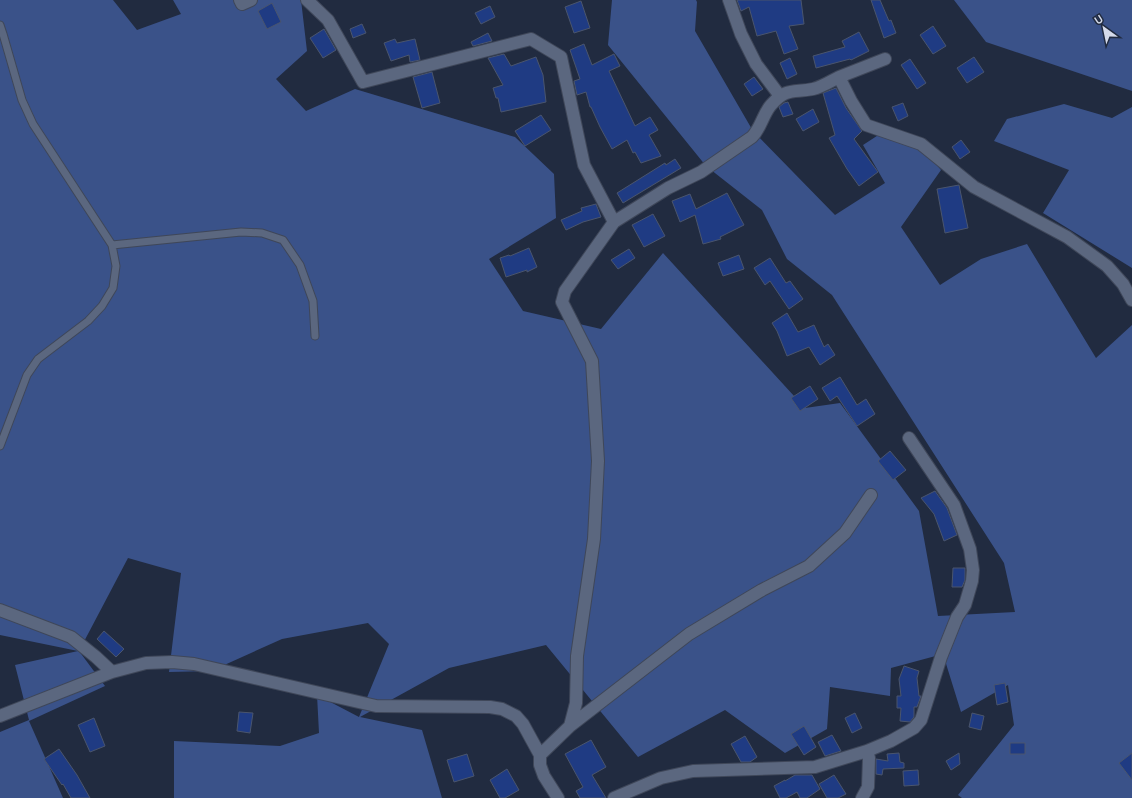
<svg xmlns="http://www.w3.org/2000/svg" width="1132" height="798" font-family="Overpass,sans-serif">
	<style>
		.green { fill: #3a5289 }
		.building { fill: #1f3b83; stroke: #4a556d }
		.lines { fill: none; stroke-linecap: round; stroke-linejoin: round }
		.service-casing { stroke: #3f4759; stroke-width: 9 }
		.minor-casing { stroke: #3f4759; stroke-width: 14 }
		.service { stroke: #5b677f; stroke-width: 7 }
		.minor { stroke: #5b677f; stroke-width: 12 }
	</style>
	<rect width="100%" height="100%" fill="#212b40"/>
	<!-- green -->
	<path class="green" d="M 0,0 L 113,0 L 137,30 L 181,14 L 173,0 L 301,0 L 307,51 L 276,79 L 306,111 L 355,89 L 515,137 L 554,174 L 556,218 L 489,259 L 523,311 L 601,329 L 663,253 L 805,408 L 840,403 L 919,511 L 938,616 L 1015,612 L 1004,563 L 832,295 L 787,259 L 762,210 L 706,166 L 608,45 L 612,0 L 696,0 L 697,2 L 695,31 L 753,131 L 835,215 L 885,183 L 863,145 L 883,132 L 919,143 L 941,170 L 901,227 L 940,285 L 981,259 L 1027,244 L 1096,358 L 1132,325 L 1132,798 L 962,798 L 958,795 L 1014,725 L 1008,685 L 961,712 L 943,654 L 891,668 L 890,696 L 830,687 L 827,729 L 785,753 L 725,710 L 638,757 L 546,645 L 449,668 L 360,717 L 422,730 L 442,798 L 174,798 L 174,741 L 280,746 L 319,733 L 317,695 L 359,717 L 389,644 L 368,623 L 282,639 L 211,671 L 169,672 L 181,573 L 142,562 L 128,558 L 79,651 L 105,686 L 29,721 L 63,798 L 0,798 L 0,732 L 29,720 L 15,665 L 78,651 L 0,635 Z
		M 954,0 L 1132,0 L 1132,91 L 986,42 Z
		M 1064,104 L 1112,118 L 1132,107 L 1132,268 L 1043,213 L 1069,170 L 994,141 L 1007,119 Z"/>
	<!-- building -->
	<path class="building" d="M 737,0 L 801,0 L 804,24 L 789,26 L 798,49 L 784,54 L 776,31 L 757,36 L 749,7 L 741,11 Z
		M 871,0 L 880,0 L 889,21 L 891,20 L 896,33 L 884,38 Z
		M 581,1 L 590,28 L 574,33 L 565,7 Z
		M 272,3 L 281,22 L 267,29 L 258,11 Z
		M 490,6 L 495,17 L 481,24 L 475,13 Z
		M 362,24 L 366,33 L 353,38 L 350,29 Z
		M 933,26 L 946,46 L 933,54 L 920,35 Z
		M 324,29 L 336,50 L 323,58 L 310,38 Z
		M 859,32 L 869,51 L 851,60 L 850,59 L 816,68 L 813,56 L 845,47 L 842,41 Z
		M 488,33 L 492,41 L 473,46 L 471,42 Z
		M 395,39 L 397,43 L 415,39 L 420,60 L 410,62 L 409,55 L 391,61 L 384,43 Z
		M 584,44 L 592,65 L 614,54 L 620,66 L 609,71 L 635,126 L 650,117 L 658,130 L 649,135 L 661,156 L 641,163 L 635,152 L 633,153 L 627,140 L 612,149 L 600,127 L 591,107 L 590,107 L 586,92 L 577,95 L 574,81 L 580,79 L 570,50 Z
		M 504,54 L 511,66 L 536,57 L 543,75 L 546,102 L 501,112 L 498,98 L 496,98 L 493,88 L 503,85 L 488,58 Z
		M 974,57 L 984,72 L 967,83 L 957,68 Z
		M 790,58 L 797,74 L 787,79 L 780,63 Z
		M 910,59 L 926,83 L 917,89 L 901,65 Z
		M 432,72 L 440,103 L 422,108 L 413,77 Z
		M 754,77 L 763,89 L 752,96 L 744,84 Z
		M 836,88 L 846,108 L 862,131 L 854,139 L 878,172 L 859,186 L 847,169 L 829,138 L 835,135 L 823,93 Z
		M 788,102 L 793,114 L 783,117 L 779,107 L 784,103 Z
		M 903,103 L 908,116 L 898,121 L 892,107 Z
		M 813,109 L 819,122 L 803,131 L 796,119 Z
		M 541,115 L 551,130 L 525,146 L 515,131 Z
		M 961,140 L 970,152 L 960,159 L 952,147 Z
		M 675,159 L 681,168 L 623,203 L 617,193 L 665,163 L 666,165 Z
		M 959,185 L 968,228 L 945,233 L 937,189 Z
		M 727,193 L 744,225 L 720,237 L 721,239 L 703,244 L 695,215 L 680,222 L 672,201 L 690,194 L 696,209 Z
		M 596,204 L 601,217 L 583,222 L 566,230 L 561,220 L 582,211 L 581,208 Z
		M 653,214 L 665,236 L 644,247 L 632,225 Z
		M 529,248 L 537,267 L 527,272 L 527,270 L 506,277 L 500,258 L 509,255 L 510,256 Z
		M 629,249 L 635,258 L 618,269 L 611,260 Z
		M 739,255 L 744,269 L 723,276 L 718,263 Z
		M 770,258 L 786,283 L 790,281 L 803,299 L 789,309 L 770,281 L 765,285 L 754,268 Z
		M 787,313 L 798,332 L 814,325 L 824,347 L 828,344 L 835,355 L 820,365 L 809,347 L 787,356 L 777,331 L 772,323 Z
		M 840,377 L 857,405 L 866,399 L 875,414 L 857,426 L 837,396 L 830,401 L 822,388 Z
		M 810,386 L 818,399 L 800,411 L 791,398 Z
		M 890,451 L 906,470 L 893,480 L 878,461 Z
		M 935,491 L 947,508 L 957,535 L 944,541 L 934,514 L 921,498 Z
		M 953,568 L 965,568 L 965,580 L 962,587 L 952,587 Z
		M 104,631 L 124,649 L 116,657 L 97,639 Z
		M 904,666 L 919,671 L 917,678 L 919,696 L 921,696 L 917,707 L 914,707 L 914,717 L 910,722 L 900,721 L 901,708 L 897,708 L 897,696 L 901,696 L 899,679 Z
		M 1005,683 L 1008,702 L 997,705 L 994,685 Z
		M 239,712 L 253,713 L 250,733 L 237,731 Z
		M 855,713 L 862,728 L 852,733 L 845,718 Z
		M 972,713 L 984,716 L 981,730 L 969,727 Z
		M 94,718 L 105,746 L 90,752 L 78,725 Z
		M 804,726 L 816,747 L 804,755 L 791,734 Z
		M 832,735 L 841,751 L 825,756 L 818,742 Z
		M 745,736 L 757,757 L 750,762 L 741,762 L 731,744 Z
		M 591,740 L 606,767 L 592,775 L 606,798 L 580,798 L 576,791 L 583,787 L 565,754 Z
		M 1010,743 L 1025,743 L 1025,754 L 1010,754 Z
		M 59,749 L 77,775 L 90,798 L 71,798 L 63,784 L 62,785 L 44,759 Z
		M 899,753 L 900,762 L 904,763 L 904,768 L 883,769 L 882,775 L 876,774 L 876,759 L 888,761 L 887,754 Z
		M 959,753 L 960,764 L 951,770 L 946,761 Z
		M 1132,753 L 1132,780 L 1119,763 Z
		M 467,754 L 474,776 L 454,782 L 447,760 Z
		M 507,769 L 519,790 L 505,798 L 500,798 L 490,780 Z
		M 918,770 L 919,785 L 904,786 L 903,771 Z
		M 795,775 L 812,775 L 820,789 L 807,798 L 800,798 L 797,792 L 786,798 L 780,798 L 774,786 L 785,780 L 785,781 Z
		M 834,775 L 846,794 L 838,798 L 827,798 L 819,784 Z"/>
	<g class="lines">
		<defs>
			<path id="service" d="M 0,25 L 3,34 L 22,100 L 33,124 L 112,245 L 116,266 L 113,288 L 102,306 L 88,321 L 38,359 L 27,375 L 0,446
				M 112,245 L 241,232 L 262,233 L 283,240 L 300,265 L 313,301 L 315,336"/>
			<path id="minor" d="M 240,0 L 242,4 L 251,0
				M 307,0 L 328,20 L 363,82 L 531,39 L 561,57 L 584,165 L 614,222
				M 729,0 L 741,34 L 756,64 L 780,96
				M 839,77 L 885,59
				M 0,610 L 71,637 L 96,657 L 112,672
				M 0,716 L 112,672 L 146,663 L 172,662 L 194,664 L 376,706 L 490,707 L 502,709 L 516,716 L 523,724 L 540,755 L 540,765 L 544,776 L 558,798
				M 570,726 L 689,634 L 762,590 L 809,566 L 845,533 L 871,495
				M 540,755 L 570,726 L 576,703 L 577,656 L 594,539 L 598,461 L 592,361 L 562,302 L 565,291 L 614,222 L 668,188 L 701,172 L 752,137 C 761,128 763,114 771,105 C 787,87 793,93 813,89 C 822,87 831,81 839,77 L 851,101 L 866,125 L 921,144 L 974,187 L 1067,237 L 1107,266 L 1123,284 L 1132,300
				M 614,798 L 661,778 L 693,771 L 815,767 L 867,751 L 891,741 L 914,728 L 921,720 L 941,657 L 957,617 L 965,605 L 972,581 L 973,570 L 970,549 L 954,505 L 909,438
				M 862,798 L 868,787 L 869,758 L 867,751"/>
		</defs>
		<!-- service casing -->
		<use href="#service" class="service-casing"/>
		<!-- minor casing -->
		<use href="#minor" class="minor-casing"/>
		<!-- service -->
		<use href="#service" class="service"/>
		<!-- minor -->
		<use href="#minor" class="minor"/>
	</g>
	<!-- north arrow -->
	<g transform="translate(1104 28) rotate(327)" stroke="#212b40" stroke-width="3" paint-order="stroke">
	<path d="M0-3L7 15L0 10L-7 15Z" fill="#d5dbea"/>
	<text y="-6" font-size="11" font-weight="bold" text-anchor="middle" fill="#d5dbea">U</text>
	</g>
</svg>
